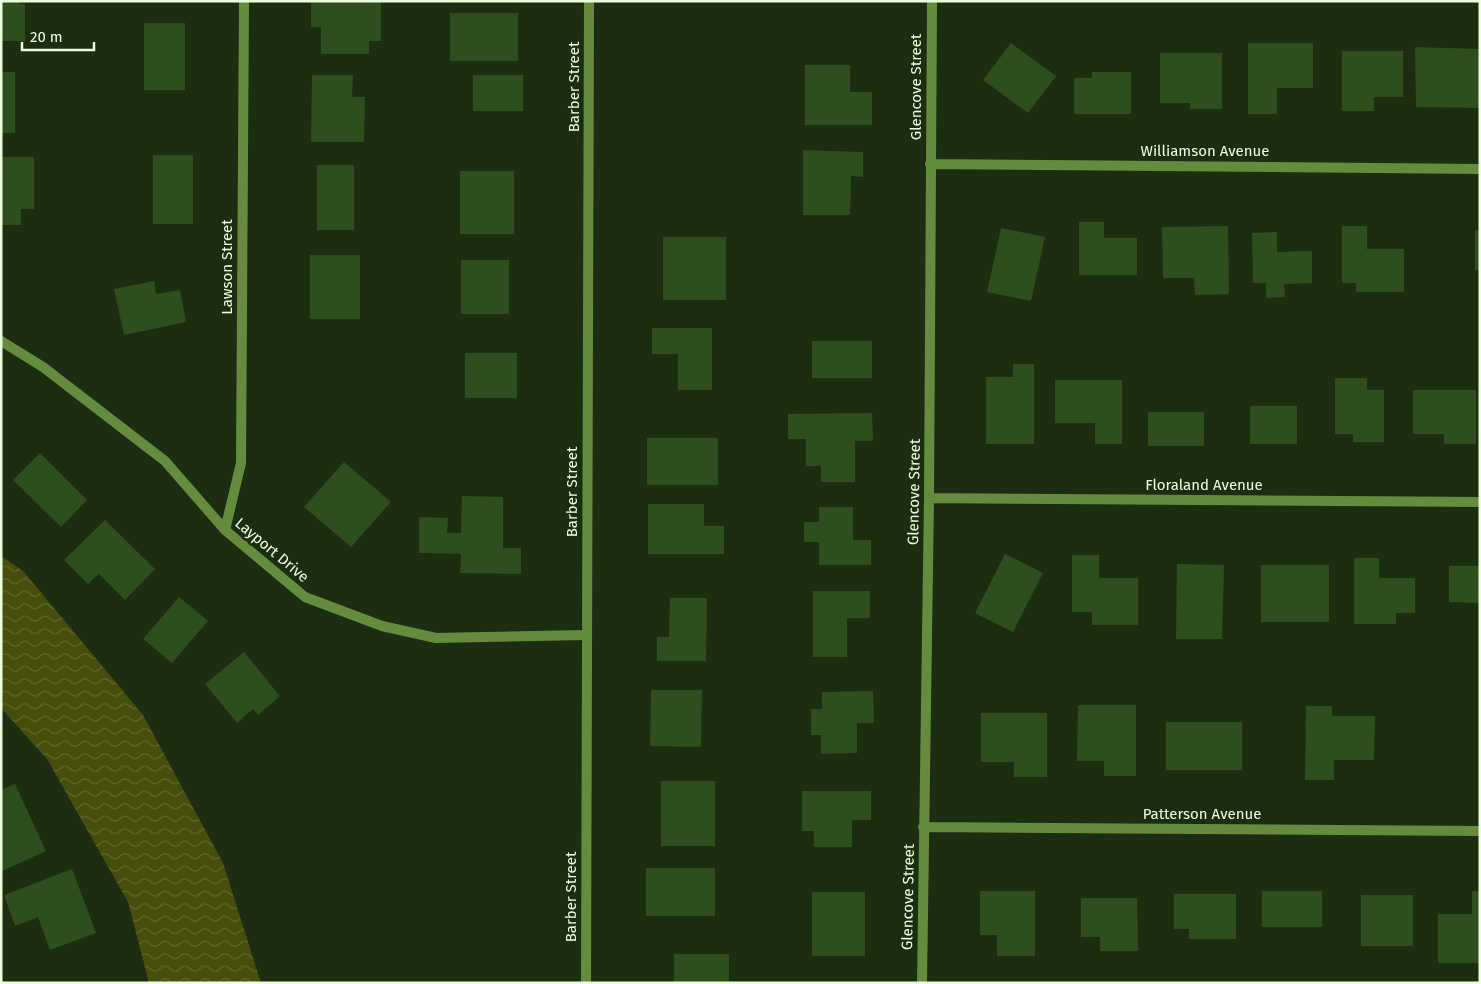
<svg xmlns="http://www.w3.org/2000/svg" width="1481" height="984" font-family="'Fira Sans',sans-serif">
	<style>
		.water { fill: url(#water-waves) }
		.building { fill: #2e4e1e }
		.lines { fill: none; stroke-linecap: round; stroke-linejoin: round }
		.minor { stroke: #658c3d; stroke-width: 10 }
		.tertiary { stroke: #658c3d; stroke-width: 10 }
		.labels { text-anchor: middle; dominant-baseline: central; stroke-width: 5; stroke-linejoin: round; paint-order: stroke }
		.street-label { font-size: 15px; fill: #ecffde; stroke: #1c2d12 }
	</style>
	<defs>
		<pattern id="water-waves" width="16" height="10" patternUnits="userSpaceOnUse" patternTransform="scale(1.25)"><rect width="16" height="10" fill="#474d0b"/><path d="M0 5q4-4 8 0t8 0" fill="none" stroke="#62682e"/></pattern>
	</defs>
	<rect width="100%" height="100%" fill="#1c2d12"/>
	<!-- water -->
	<path class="water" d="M 1,556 L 23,571 L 143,715 L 223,863 L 261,983 L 149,983 L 128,902 L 47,759 L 1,708 Z"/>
	<!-- building -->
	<path class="building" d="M 1,1 L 19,1 L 19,4 L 25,4 L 25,41 L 1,41 Z
		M 311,1 L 381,1 L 381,41 L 369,41 L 369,54 L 321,54 L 321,27 L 311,27 Z
		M 450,13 L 518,13 L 518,61 L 450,61 Z
		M 144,23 L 185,23 L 185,90 L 144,90 Z
		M 1011,43 L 1056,76 L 1028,113 L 983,80 Z
		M 1248,43 L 1313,43 L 1313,88 L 1277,88 L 1277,114 L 1248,114 Z
		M 1415,47 L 1480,49 L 1480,108 L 1416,107 Z
		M 1342,51 L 1403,51 L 1403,97 L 1374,97 L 1374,111 L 1342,111 Z
		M 1160,53 L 1222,53 L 1222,109 L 1190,109 L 1190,103 L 1160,103 Z
		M 805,65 L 850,65 L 850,92 L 872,92 L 872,125 L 805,125 Z
		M 1,72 L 15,72 L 15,133 L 1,133 Z
		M 1092,72 L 1131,72 L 1131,114 L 1074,114 L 1074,78 L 1092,78 Z
		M 312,75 L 353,75 L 352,97 L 365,97 L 364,142 L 311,142 Z
		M 473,75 L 523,75 L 523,111 L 473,111 Z
		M 803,150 L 863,152 L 863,177 L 851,176 L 850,215 L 803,215 Z
		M 153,155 L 193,155 L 193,224 L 153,224 Z
		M 1,157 L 34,157 L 34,209 L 21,209 L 21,225 L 1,225 Z
		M 317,165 L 354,165 L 354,230 L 317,230 Z
		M 460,171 L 514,171 L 514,234 L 460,234 Z
		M 1079,222 L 1104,222 L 1104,238 L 1137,238 L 1137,275 L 1079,275 Z
		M 1228,226 L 1229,294 L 1195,295 L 1194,278 L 1163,278 L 1162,227 Z
		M 1342,226 L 1367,226 L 1367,249 L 1404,249 L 1404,292 L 1356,292 L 1356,283 L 1342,283 Z
		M 1001,228 L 1045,237 L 1031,301 L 987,292 Z
		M 1475,230 L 1480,230 L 1480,270 L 1475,270 Z
		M 1277,232 L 1277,252 L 1312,251 L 1312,283 L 1284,284 L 1285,297 L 1266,298 L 1266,283 L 1253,283 L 1252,233 Z
		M 663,237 L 726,237 L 726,300 L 663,300 Z
		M 310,255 L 360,255 L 360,319 L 310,319 Z
		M 461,260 L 509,260 L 509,314 L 461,314 Z
		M 154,281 L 156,294 L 180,290 L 186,322 L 124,335 L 114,289 Z
		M 652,328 L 712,328 L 712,390 L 678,390 L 678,354 L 652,354 Z
		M 812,341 L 872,341 L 872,378 L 812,378 Z
		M 465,353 L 517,353 L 517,398 L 465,398 Z
		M 1013,364 L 1034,364 L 1034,444 L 986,444 L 986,377 L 1013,377 Z
		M 1335,378 L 1367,378 L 1367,390 L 1384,390 L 1384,442 L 1353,442 L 1353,434 L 1335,434 Z
		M 1055,380 L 1122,380 L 1122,444 L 1095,444 L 1095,423 L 1055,423 Z
		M 1413,390 L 1476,390 L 1476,444 L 1444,444 L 1444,434 L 1413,434 Z
		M 1250,406 L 1297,406 L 1297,444 L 1250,444 Z
		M 1148,412 L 1204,412 L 1204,446 L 1148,446 Z
		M 872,413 L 873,441 L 855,441 L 855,482 L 821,482 L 821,466 L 806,466 L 806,439 L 788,439 L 788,414 Z
		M 647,438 L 718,438 L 718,485 L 647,485 Z
		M 40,453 L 87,500 L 61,527 L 13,480 Z
		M 344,462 L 391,502 L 351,547 L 304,507 Z
		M 462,496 L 503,497 L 503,548 L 521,548 L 521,574 L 460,573 L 461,554 L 419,553 L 419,517 L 448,518 L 447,533 L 461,533 Z
		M 648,504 L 704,504 L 704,526 L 724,526 L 724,554 L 648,554 Z
		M 819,507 L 853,507 L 853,540 L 871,540 L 871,565 L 819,565 L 819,542 L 804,542 L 804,522 L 819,522 Z
		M 105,520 L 155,569 L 125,600 L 99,574 L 88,584 L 64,560 Z
		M 1005,554 L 1043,573 L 1013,632 L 975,613 Z
		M 1072,555 L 1099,555 L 1099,578 L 1138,578 L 1138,625 L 1092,625 L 1092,612 L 1072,612 Z
		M 1354,558 L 1379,558 L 1379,578 L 1415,578 L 1415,613 L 1396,613 L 1396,624 L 1354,624 Z
		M 1177,564 L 1224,565 L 1222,639 L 1176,639 Z
		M 1261,565 L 1329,565 L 1329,622 L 1261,622 Z
		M 1449,566 L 1480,566 L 1480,603 L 1449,602 Z
		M 813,591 L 870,591 L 870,618 L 847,618 L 847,657 L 813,657 Z
		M 179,597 L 208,621 L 172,663 L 143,639 Z
		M 670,598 L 707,598 L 706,661 L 657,661 L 657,637 L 669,637 Z
		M 244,652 L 280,696 L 258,715 L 253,709 L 237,723 L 205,684 Z
		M 651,690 L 702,690 L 701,747 L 650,746 Z
		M 873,691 L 874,723 L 857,723 L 857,753 L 821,754 L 821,735 L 811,735 L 811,709 L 822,709 L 822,692 Z
		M 1078,705 L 1136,705 L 1136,776 L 1104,776 L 1104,761 L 1077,761 Z
		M 1306,706 L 1332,706 L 1332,716 L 1375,716 L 1374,760 L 1334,760 L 1334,780 L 1305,780 Z
		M 981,713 L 1047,713 L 1047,777 L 1014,777 L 1014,762 L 981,762 Z
		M 1166,722 L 1242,722 L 1242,770 L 1166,770 Z
		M 661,781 L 715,781 L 715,846 L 661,846 Z
		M 15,784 L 46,851 L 2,871 L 1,790 Z
		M 802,791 L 871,791 L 871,820 L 852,820 L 852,847 L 814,847 L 814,831 L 802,831 Z
		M 646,868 L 715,868 L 715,916 L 646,916 Z
		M 72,869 L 96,933 L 50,950 L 38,917 L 15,926 L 4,895 Z
		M 980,891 L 1035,891 L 1035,956 L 997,956 L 997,935 L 980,935 Z
		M 1262,891 L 1322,891 L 1322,927 L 1262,927 Z
		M 1472,891 L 1480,891 L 1480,963 L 1438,963 L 1438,914 L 1472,914 Z
		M 812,892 L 865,892 L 865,956 L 812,956 Z
		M 1174,894 L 1236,894 L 1236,939 L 1189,939 L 1189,929 L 1174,929 Z
		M 1361,895 L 1413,895 L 1413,946 L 1361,946 Z
		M 1081,898 L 1137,898 L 1138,951 L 1100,951 L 1100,937 L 1081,937 Z
		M 674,954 L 729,954 L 729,983 L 674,983 Z"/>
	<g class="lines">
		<!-- minor -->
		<path class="minor" d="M 930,164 L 1480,169
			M 1,341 L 43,367 L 165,461 L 225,530 L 305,597 L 382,626 L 436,638 L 587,635
			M 929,498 L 1480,502
			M 225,530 L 241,463 L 244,1
			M 923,827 L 1480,831
			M 922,983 L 929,498 L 932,1"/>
		<!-- tertiary -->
		<path class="tertiary" d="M 586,983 L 589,1"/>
	</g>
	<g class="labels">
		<!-- street labels -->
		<g class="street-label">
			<text transform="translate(574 87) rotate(-90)">Barber Street</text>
			<text transform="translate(916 87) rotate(-90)">Glencove Street</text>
			<text x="1205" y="151">Williamson Avenue</text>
			<text transform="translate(227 267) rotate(-90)">Lawson Street</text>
			<text x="1204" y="485">Floraland Avenue</text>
			<text transform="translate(572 492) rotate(-90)">Barber Street</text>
			<text transform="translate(914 492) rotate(-89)">Glencove Street</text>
			<text transform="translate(272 550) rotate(40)">Layport Drive</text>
			<text x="1202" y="814">Patterson Avenue</text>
			<text transform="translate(571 897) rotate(-90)">Barber Street</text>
			<text transform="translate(908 897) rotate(-89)">Glencove Street</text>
		</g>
	</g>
	<!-- border -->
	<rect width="1481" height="984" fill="none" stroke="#ecffde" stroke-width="5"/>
	<!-- scale -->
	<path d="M22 42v8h72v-8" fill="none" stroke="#ecffde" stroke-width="2.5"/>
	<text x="30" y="42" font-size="15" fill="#ecffde" stroke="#1c2d12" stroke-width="4" paint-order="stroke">20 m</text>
</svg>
